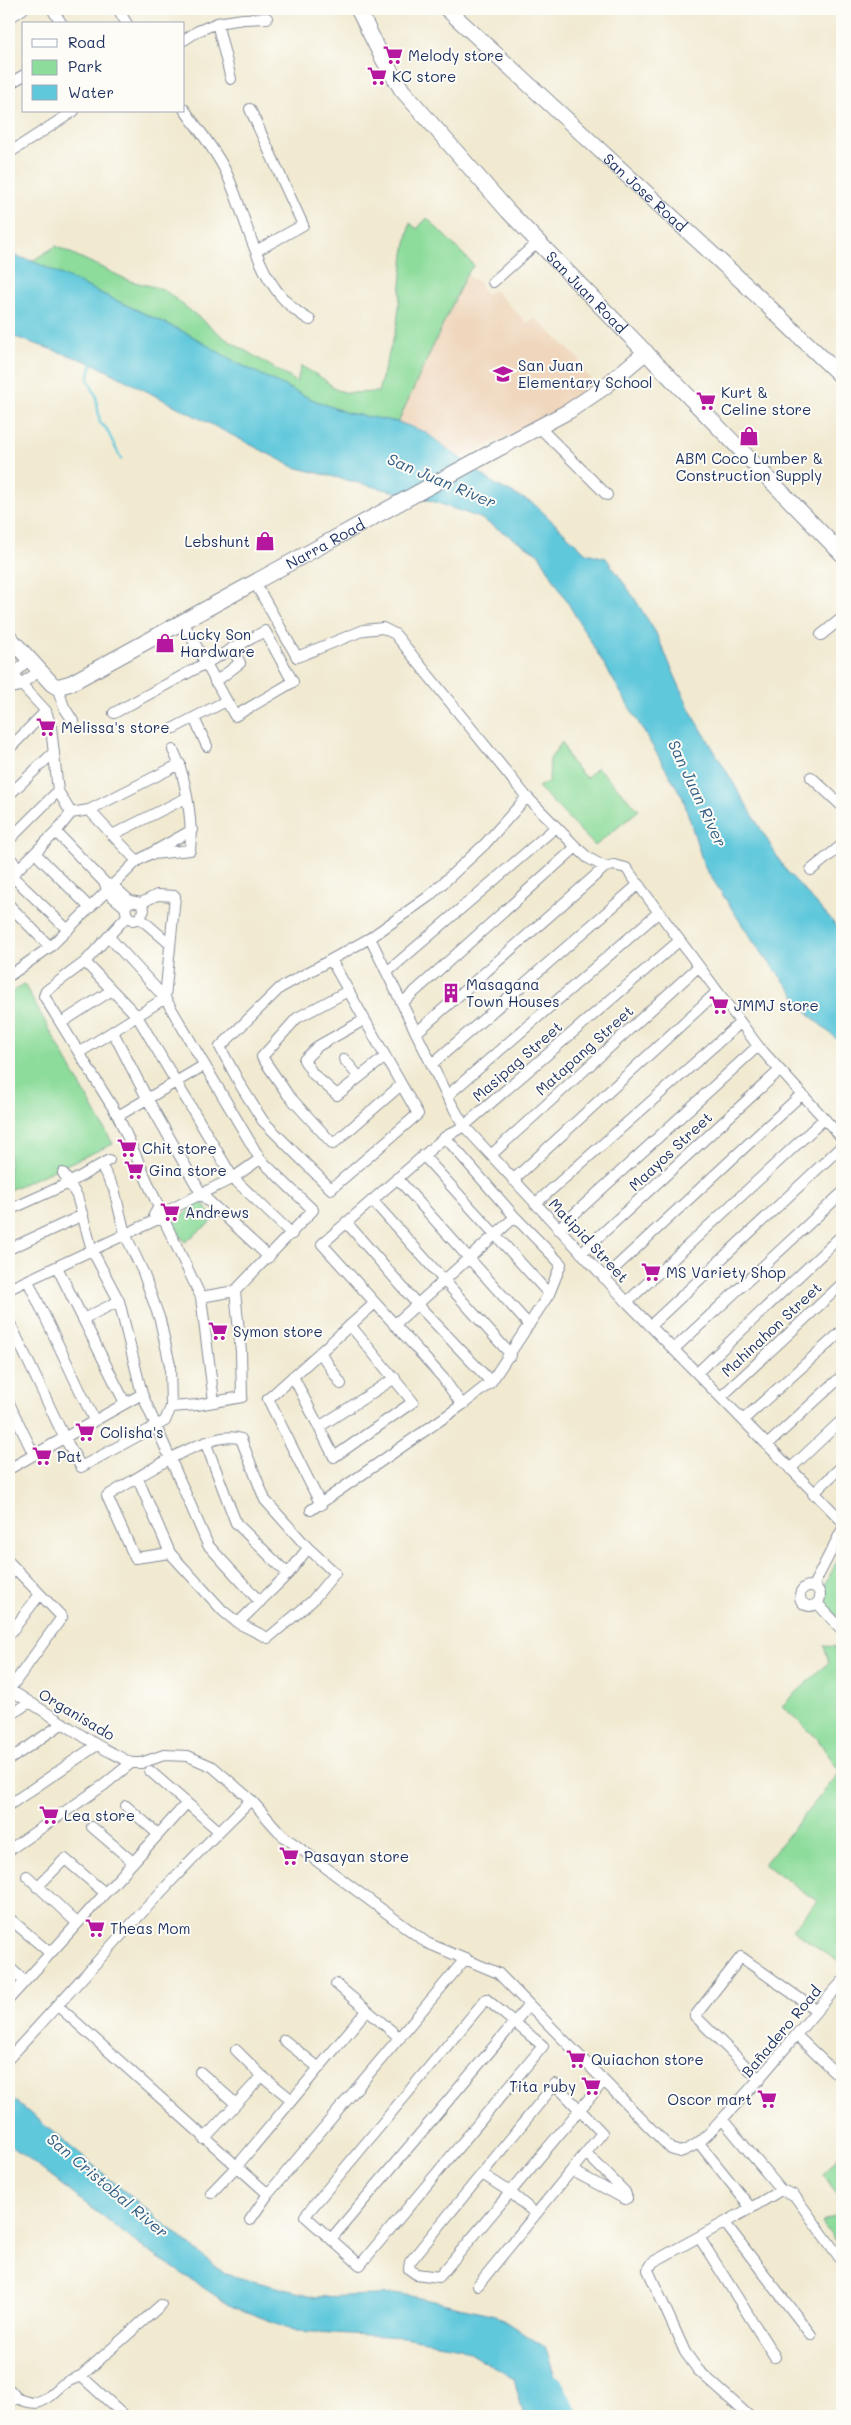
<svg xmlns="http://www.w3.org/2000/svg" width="851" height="2425" font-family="Mali,sans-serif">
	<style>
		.built { fill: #efd6bc }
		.green { fill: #8ddc9b; stroke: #54867c }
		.water { fill: #60c8db; stroke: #3e7c9c }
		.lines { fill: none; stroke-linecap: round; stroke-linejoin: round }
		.stream { stroke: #60c8db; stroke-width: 2.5 }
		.river { stroke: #60c8db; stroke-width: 16 }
		.street-casing { stroke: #868c98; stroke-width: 12 }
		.secondary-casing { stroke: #868c98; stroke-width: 17 }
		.street { stroke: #fff; stroke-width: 10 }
		.secondary { stroke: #fff; stroke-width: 15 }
		.labels { text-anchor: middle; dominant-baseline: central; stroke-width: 4; stroke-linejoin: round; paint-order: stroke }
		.poi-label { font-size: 15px; fill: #1b2f5e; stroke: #fdfcf7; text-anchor: start }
		.street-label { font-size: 15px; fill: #1b2f5e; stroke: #fdfcf7 }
		.water-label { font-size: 16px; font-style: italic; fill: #305d84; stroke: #fdfcf7 }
	</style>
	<rect width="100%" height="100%" fill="#fdfcf7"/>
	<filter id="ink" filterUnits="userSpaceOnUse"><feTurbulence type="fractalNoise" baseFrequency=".02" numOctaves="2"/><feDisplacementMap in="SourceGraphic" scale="10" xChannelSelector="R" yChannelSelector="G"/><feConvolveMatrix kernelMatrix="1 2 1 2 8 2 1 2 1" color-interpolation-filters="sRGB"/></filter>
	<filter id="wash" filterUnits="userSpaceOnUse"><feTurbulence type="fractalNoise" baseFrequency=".0096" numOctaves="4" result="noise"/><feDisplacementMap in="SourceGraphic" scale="20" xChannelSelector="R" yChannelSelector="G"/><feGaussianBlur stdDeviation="1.12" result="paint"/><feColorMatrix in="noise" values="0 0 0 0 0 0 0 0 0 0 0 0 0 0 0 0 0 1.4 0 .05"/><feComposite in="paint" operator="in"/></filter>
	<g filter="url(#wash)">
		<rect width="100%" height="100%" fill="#f1ead1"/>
		<!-- built -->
		<path class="built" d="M 466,275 L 479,282 L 485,295 L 494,290 L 527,323 L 535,318 L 581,361 L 577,364 L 594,383 L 554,416 L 459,458 L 425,432 L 398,422 Z"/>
		<!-- green -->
		<path class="green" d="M 427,218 L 474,265 L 466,275 L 398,422 L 347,413 L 311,399 L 237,363 L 190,335 L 32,261 L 56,246 L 130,281 L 163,289 L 226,339 L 297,382 L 301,366 L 322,378 L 337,390 L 348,393 L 378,392 L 397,325 L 404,254 L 410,223 L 417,229 Z
			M 562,742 L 570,761 L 586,778 L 597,767 L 639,810 L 595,846 L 538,787 L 549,781 L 550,759 Z
			M 24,984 L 113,1144 L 9,1190 L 9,994 Z
			M 201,1201 L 215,1219 L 185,1242 L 171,1224 Z
			M 842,1551 L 842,1622 L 825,1602 L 822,1591 Z
			M 824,1646 L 842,1647 L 842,1964 L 792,1930 L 817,1901 L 764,1864 L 840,1772 L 817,1738 L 782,1706 L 829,1662 Z
			M 842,2152 L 842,2201 L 823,2174 Z
			M 842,2211 L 842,2250 L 822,2223 Z"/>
		<!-- water -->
		<path class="water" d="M 9,254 L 32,261 L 190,335 L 237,363 L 311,399 L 347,413 L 398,422 L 425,432 L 496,485 L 534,504 L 586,553 L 606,558 L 633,596 L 656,633 L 690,710 L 784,868 L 842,932 L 842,1044 L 812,1017 L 754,943 L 704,866 L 683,798 L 539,554 L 480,518 L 432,501 L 294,467 L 92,363 L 9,335 Z
			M 9,2096 L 225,2274 L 316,2297 L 402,2294 L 495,2315 L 545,2347 L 569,2416 L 524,2416 L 514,2379 L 461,2347 L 403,2337 L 297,2331 L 231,2306 L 139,2245 L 9,2144 Z"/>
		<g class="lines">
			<!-- stream -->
			<path class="stream" d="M 92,363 L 88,379 L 96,396 L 100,423 L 106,428 L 121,459"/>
			<!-- river -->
			<path class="river" d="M 554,2383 L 571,2416"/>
		</g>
	</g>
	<g filter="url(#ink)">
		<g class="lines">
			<defs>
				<path id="street" d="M 52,9 L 62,24
					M 118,9 L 127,24
					M 9,18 L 23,9
					M 217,23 L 243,19 L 267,18
					M 184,40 L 198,31 L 217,23 L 231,79
					M 9,84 L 24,75
					M 184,109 C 197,128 214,148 225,170 C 250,221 255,290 310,320
					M 250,109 L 303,225 L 256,251
					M 9,153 L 74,111
					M 493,282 L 538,242
					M 540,428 L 607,495
					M 255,583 L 297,657 L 364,630 L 383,628 L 395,634 L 525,795
					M 821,635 L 842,618
					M 9,671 L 46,711 L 51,727 L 58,791 L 71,813
					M 215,682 L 240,663 L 232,648
					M 16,687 L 40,671
					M 57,687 L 64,707 L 73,721
					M 9,690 L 13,676 L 29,658
					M 114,713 L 265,631 L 293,682 L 235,716 L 183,622
					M 194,718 L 207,746
					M 174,728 L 226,701
					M 9,749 L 46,711
					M 811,777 L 842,806
					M 9,795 L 54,752
					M 89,810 L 137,861
					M 56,832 L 105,883 L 107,892 L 125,907
					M 112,835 L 186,798
					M 9,840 L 58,791
					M 35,853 L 90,908
					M 153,854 L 190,850 C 193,823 186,775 173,750
					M 9,857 L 19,868
					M 811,870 L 842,845
					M 12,876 L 68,930
					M 9,878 L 56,832 L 71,813 L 89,810 L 180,764
					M 108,884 L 112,885 L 130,901
					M 141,903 L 144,910 L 140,918 L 133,920 L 127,916 L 125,907 L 130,901 L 141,903 L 157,895 L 175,896 L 165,998 L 137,1016 L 233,1178 L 292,1234
					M 9,905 L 50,947
					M 140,918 L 170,944
					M 109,937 L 165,998 L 260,1159 L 313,1210 L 235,1291 L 201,1297
					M 370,938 L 447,1096 L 464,1126 L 627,1302 L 842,1521
					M 331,960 L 418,1114 L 331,1189 L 263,1121 L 241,1086 L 220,1047 L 280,988 L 370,938 L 428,897 L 485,844 L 527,797 L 576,847 L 588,858 L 605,867 L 614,865 L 626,868 L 758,1046 L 842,1138
					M 85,962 L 46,991 L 44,996 L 118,1116 L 160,1210
					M 387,972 L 556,827
					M 9,976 L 50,947 L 137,861 L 192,830
					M 348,991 L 297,1018 L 262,1057 L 288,1095 L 333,1144 L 401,1085
					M 402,1003 L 576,847
					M 364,1020 L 318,1046 L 304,1060 L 313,1074 L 337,1095 L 385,1057
					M 61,1023 L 112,990
					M 113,1032 L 148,1100 L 202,1195 L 269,1257
					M 416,1033 L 605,867
					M 80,1052 L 137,1016 L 85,962 L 127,916
					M 344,1059 L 359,1077
					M 432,1064 L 639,884
					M 447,1096 L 659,912
					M 118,1116 L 203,1066
					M 423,1155 L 549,1294
					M 491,1155 L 698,967
					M 63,1173 L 77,1196 L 92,1250 L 119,1301 L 142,1394 L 208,1545 L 260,1602
					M 397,1178 L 529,1325
					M 513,1180 L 717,992
					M 373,1201 L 511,1355
					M 535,1204 L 740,1023
					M 9,1210 L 69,1183 L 109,1160
					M 165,1212 L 233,1178 L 260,1159
					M 164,1220 L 156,1220 L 154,1215 L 157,1210 L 165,1212 L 164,1220 L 201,1297 L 214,1402
					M 346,1222 L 417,1304 L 491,1382
					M 558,1229 L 758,1046
					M 9,1249 L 83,1215
					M 581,1253 L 779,1071
					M 57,1267 L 125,1403
					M 604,1278 L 802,1094
					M 28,1281 L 94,1420
					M 9,1289 L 156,1220
					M 627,1302 L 824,1119
					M 83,1319 L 119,1301
					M 9,1321 L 64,1437 L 81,1467 L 165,1421 L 171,1407 L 170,1365 L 160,1320 L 143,1272 L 125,1234 L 114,1189 L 101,1165
					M 394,1325 L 515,1217
					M 650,1326 L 842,1146
					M 674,1349 L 842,1193
					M 320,1352 L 341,1384
					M 697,1373 L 842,1235
					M 293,1376 L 334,1457 L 413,1402 L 350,1325
					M 721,1397 L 842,1284
					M 9,1403 L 34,1455
					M 462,1405 L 443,1378 L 322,1244 L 445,1137 L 464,1126 L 679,941
					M 171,1407 L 197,1405 L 242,1397 L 241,1352 L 235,1291
					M 744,1419 L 842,1331
					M 319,1427 L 395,1378
					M 206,1444 L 236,1523 L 288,1574
					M 767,1445 L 842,1376
					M 9,1469 L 142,1394
					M 790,1469 L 842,1420
					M 138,1479 L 170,1553 L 223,1611 L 238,1623 L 268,1638 L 312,1601 L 335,1573 L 308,1548 L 265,1500 L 241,1439 C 211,1427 135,1480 107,1496 L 135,1558 L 170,1553
					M 813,1494 L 842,1466
					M 321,1505 L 268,1399 L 375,1303
					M 311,1510 L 462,1405 L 491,1382 L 549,1294 L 561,1264 L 515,1217 L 445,1137
					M 9,1562 L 62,1617 L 10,1689
					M 9,1576 L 15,1568
					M800 1596a10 10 0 1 1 20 0a10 10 0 1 1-20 0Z
					M 813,1586 L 842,1530
					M 817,1603 L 842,1630
					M 238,1623 L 288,1574 L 308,1548
					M 9,1635 L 40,1594
					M 9,1689 L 97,1745 L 131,1763 L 141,1763 L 164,1755 L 188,1756 L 213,1767 L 251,1800 L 282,1835 L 427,1943 L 498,1973 L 671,2149 L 680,2152 C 700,2146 713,2129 727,2114 C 768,2072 802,2025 842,1982
					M 9,1716 L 28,1703
					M 9,1760 L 63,1723
					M 150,1771 L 219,1831
					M 9,1805 L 97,1745
					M 126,1806 L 158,1834
					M 92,1827 L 133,1862
					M 9,1850 L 104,1785 L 131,1763
					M 27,1876 L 77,1923
					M 37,1887 L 65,1859 L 105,1893
					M 9,1918 L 50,1953
					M 9,1967 L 24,1981
					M 336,1984 L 400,2038
					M 9,1999 L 186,1804
					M 486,1999 L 543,2046 L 360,2265 L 305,2216 Z
					M 58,2006 L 268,2194
					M 796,2035 L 842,2079
					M 284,2040 L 319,2068
					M 236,2050 L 262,2076 L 292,2100
					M 9,2056 L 10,2057 C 90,1971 167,1881 251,1800
					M 200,2072 L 235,2103
					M 760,2080 L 695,2016 L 741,1957 L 816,2010
					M 722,2119 L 781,2190
					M 204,2139 L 262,2076
					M 699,2143 L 751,2208 L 781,2190 L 794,2195 L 842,2261
					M 573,2171 L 625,2199 L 627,2198 L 625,2192 L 587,2154
					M 481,2173 L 510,2192 L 536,2214
					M 211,2193 L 237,2166 L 367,2010
					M 250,2220 L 268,2194 L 466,1958
					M 725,2223 L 811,2335
					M 699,2237 L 775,2357
					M 331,2239 L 529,2005
					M 478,2285 L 602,2133 L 555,2084 L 410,2262 L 409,2269 L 416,2274 L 439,2277 L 603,2082
					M 81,2376 L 161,2305
					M 9,2389 L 17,2398 L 9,2403
					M 17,2398 C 42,2409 44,2400 62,2385 C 68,2381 75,2378 81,2376 L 125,2416
					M 749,2416 L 698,2370 L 685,2352 L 648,2270 L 653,2262 L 751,2208"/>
				<g id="secondary">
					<path id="s1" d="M 358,9 L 383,59 L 402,90 L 508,211 L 842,554"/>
					<path id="s2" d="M 447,9 L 747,286 L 842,377"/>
					<path id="s3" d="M 9,637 L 52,684 L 57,687 L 71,683 L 492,452 L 569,411 L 603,388 L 646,352"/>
				</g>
			</defs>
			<!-- street casing -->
			<use href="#street" class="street-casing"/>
			<!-- secondary casing -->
			<use href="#secondary" class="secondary-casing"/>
			<!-- street -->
			<use href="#street" class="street"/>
			<!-- secondary -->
			<use href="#secondary" class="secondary"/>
		</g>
	</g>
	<!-- icons -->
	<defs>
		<symbol id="supermarket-bare" viewBox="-9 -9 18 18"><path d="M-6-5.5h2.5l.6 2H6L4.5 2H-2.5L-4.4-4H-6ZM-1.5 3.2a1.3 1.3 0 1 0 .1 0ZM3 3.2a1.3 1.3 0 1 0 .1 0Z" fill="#b5179e" stroke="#fdfcf7" stroke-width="2.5" paint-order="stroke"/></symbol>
		<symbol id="school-bare" viewBox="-9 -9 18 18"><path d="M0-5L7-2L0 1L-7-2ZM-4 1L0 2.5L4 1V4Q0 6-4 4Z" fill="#b5179e" stroke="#fdfcf7" stroke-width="2.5" paint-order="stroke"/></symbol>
		<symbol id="shop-bare" viewBox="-9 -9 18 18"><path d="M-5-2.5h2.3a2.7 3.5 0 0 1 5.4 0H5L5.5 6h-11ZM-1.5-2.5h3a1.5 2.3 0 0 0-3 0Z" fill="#b5179e" stroke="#fdfcf7" stroke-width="2.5" paint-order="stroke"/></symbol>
		<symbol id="building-bare" viewBox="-9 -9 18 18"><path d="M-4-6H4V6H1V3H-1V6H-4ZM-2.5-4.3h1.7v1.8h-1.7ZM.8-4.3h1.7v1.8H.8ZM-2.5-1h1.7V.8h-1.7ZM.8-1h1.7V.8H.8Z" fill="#b5179e" stroke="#fdfcf7" stroke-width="2.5" paint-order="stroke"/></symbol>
	</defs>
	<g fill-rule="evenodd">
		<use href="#supermarket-bare" x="379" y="41" width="28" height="28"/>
		<use href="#supermarket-bare" x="363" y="62" width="28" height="28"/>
		<use href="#school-bare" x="489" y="360" width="28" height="28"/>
		<use href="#supermarket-bare" x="692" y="387" width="28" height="28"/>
		<use href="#shop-bare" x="735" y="422" width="28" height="28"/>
		<use href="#shop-bare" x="251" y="527" width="28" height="28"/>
		<use href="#shop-bare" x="151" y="629" width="28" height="28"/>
		<use href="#supermarket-bare" x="32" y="713" width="28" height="28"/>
		<use href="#building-bare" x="437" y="979" width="28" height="28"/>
		<use href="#supermarket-bare" x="705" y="991" width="28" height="28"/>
		<use href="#supermarket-bare" x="113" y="1134" width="28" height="28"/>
		<use href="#supermarket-bare" x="120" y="1156" width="28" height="28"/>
		<use href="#supermarket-bare" x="156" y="1198" width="28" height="28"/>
		<use href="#supermarket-bare" x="637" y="1258" width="28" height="28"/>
		<use href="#supermarket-bare" x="204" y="1317" width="28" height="28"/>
		<use href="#supermarket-bare" x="71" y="1418" width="28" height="28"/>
		<use href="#supermarket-bare" x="28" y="1442" width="28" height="28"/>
		<use href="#supermarket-bare" x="35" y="1801" width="28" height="28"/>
		<use href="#supermarket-bare" x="275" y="1842" width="28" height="28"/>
		<use href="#supermarket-bare" x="81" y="1914" width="28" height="28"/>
		<use href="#supermarket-bare" x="562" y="2045" width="28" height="28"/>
		<use href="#supermarket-bare" x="577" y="2072" width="28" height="28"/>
		<use href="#supermarket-bare" x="753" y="2085" width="28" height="28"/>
	</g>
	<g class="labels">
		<!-- poi labels -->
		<g class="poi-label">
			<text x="408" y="55">Melody store</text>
			<text x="392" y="76">KC store</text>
			<text x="518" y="365">San Juan<tspan x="518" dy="17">Elementary School</tspan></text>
			<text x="721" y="392">Kurt &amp;<tspan x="721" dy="17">Celine store</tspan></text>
			<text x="749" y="458" text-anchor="middle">ABM Coco Lumber &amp;<tspan x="749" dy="17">Construction Supply</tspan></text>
			<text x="250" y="541" text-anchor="end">Lebshunt</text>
			<text x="180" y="634">Lucky Son<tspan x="180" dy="17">Hardware</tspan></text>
			<text x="61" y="727">Melissa's store</text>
			<text x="466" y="984">Masagana<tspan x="466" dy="17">Town Houses</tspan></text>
			<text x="734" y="1005">JMMJ store</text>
			<text x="142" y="1148">Chit store</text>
			<text x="149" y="1170">Gina store</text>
			<text x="185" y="1212">Andrews</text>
			<text x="666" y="1272">MS Variety Shop</text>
			<text x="233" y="1331">Symon store</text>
			<text x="100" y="1432">Colisha's</text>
			<text x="57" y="1456">Pat</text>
			<text x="64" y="1815">Lea store</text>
			<text x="304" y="1856">Pasayan store</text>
			<text x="110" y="1928">Theas Mom</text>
			<text x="591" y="2059">Quiachon store</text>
			<text x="576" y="2086" text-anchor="end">Tita ruby</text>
			<text x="752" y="2099" text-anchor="end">Oscor mart</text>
		</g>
		<!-- street labels -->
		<g class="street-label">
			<text stroke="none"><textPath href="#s2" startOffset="270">San Jose Road</textPath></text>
			<text stroke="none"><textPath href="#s1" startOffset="366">San Juan Road</textPath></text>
			<text stroke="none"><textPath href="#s3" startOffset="374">Narra Road</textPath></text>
			<text transform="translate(584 1050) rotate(-42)">Matapang Street</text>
			<text transform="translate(517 1061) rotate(-41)">Masipag Street</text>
			<text transform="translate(670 1151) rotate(-43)">Maayos Street</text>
			<text transform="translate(589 1240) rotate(47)">Matipid Street</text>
			<text transform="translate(771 1329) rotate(-43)">Mahinahon Street</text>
			<text transform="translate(77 1714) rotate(31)">Organisado</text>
			<text transform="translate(781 2031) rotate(-50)">Bañadero Road</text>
		</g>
		<!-- water labels -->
		<g class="water-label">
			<text transform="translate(442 480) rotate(23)">San Juan River</text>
			<text transform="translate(698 793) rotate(65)">San Juan River</text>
			<text transform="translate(108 2185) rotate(40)">San Cristobal River</text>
		</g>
	</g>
	<!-- margin -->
	<rect width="851" height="2425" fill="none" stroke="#fdfcf7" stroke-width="30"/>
	<!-- legend -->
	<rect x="22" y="22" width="162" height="90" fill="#fdfcf7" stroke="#a3aaba"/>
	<rect x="32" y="39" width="25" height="8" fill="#ffffff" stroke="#a3aaba"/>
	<text x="68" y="48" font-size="15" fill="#1b2f5e">Road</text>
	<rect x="32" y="60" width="25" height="15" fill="#8ddc9b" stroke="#a3aaba"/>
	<text x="68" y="72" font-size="15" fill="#1b2f5e">Park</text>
	<rect x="32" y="85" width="25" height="15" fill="#60c8db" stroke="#a3aaba"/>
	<text x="68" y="98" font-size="15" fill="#1b2f5e">Water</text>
</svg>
